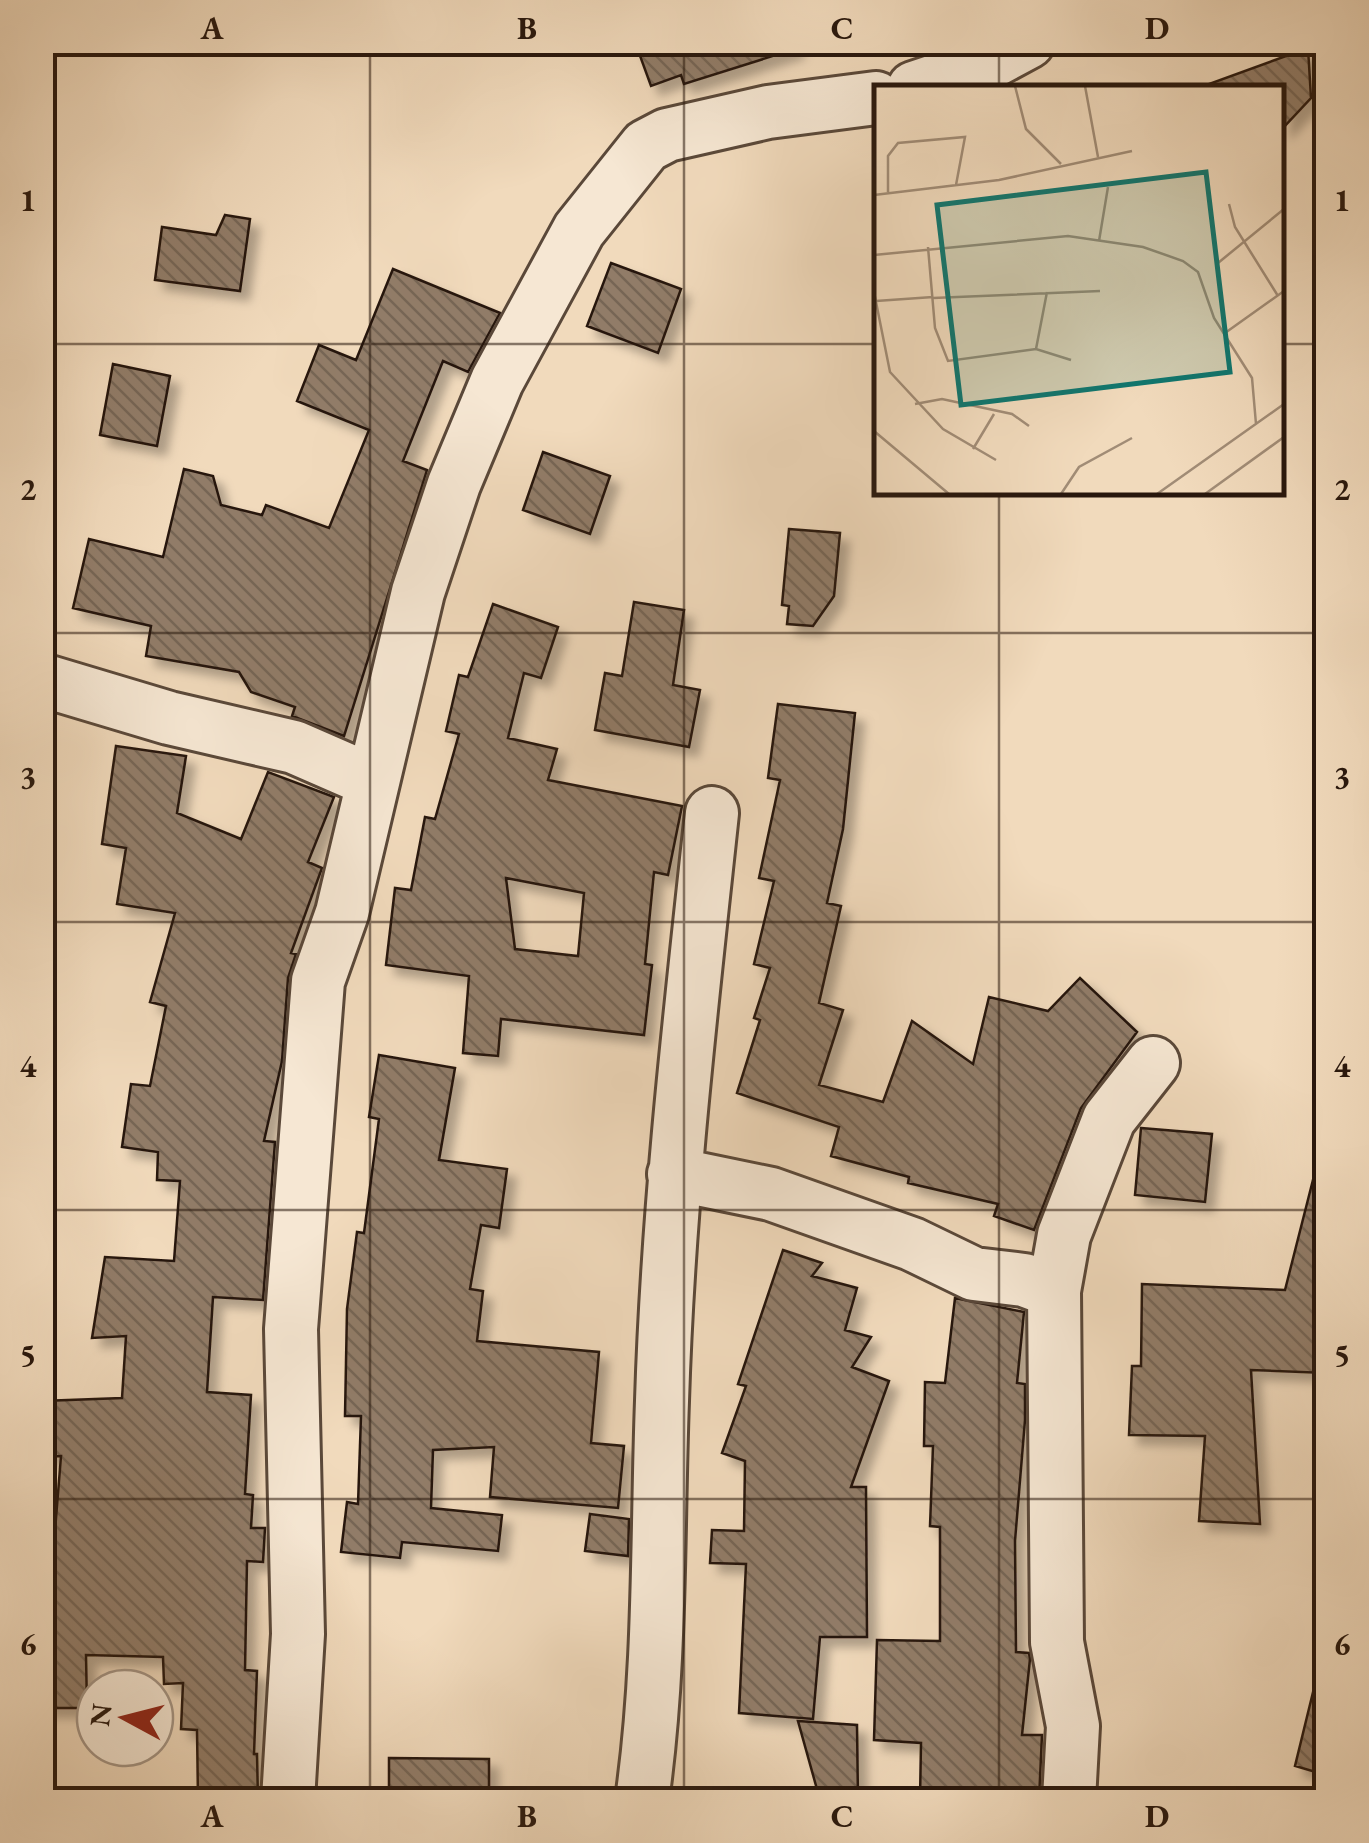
<svg xmlns="http://www.w3.org/2000/svg" width="1369" height="1843" font-family="'EB Garamond',serif">
	<style>
		.building { fill: url(#building-back-hatch); stroke: #28170d; stroke-width: 2.5; fill-rule: evenodd; filter: url(#shadow) }
		.lines { fill: none; stroke-linecap: round; stroke-linejoin: round }
		.minor-casing { stroke: #5a4839; stroke-width: 58 }
		.minor { stroke: #f6e7d3; stroke-width: 52 }
		.grid { fill: none; stroke: #28170d; stroke-width: 2.5; stroke-opacity: 0.55 }
		.inset-road { fill: none; stroke: #a18c76; stroke-width: 2.5 }
		.view { fill: #0f766e; fill-opacity: 0.15; stroke: #0f766e; stroke-width: 5 }
		.inset-edge { fill: none; stroke: #28170d; stroke-width: 5 }
		.neatline { fill: none; stroke: #28170d; stroke-width: 4 }
		.grid-label { font-size: 32px; text-anchor: middle; font-weight: bold; fill: #28170d }
	</style>
	<defs>
		<pattern id="building-back-hatch" width="6" height="6" patternUnits="userSpaceOnUse" patternTransform="scale(2.5)"><rect width="6" height="6" fill="#917c68"/><path d="M-1 5l2 2M0 0l6 6M5-1l2 2" fill="none" stroke="#766554"/></pattern>
		<filter id="shadow"><feDropShadow dx="9" dy="9" stdDeviation="5" flood-color="#0004"/></filter>
	</defs>
	<rect width="100%" height="100%" fill="#f1dabc"/>
	<filter id="stains"><feTurbulence type="fractalNoise" baseFrequency=".002" numOctaves="4"/><feColorMatrix values="0 0 0 0 .2 0 0 0 0 .09 0 0 0 0 .02 0 0 0 .5 -.17"/></filter>
	<radialGradient id="worn" r=".72"><stop offset=".6" stop-color="#630" stop-opacity="0"/><stop offset="1" stop-color="#630" stop-opacity=".3"/></radialGradient>
	<!-- building -->
	<path class="building" d="M 635,42 L 794,42 L 795,49 L 684,84 L 681,75 L 651,86 Z
		M 1308,48 L 1311,98 L 1282,129 L 1282,88 L 1210,88 L 1209,84 Z
		M 225,215 L 250,219 L 240,291 L 155,280 L 162,227 L 216,235 Z
		M 611,263 L 681,289 L 658,353 L 587,326 Z
		M 393,269 L 500,313 L 468,372 L 443,361 L 403,461 L 427,470 L 344,736 L 292,716 L 295,707 L 251,692 L 239,672 L 146,656 L 151,626 L 73,608 L 89,539 L 163,557 L 184,469 L 213,476 L 221,505 L 262,515 L 266,505 L 329,528 L 369,430 L 297,401 L 319,345 L 356,360 Z
		M 113,364 L 170,376 L 157,446 L 100,435 Z
		M 543,452 L 610,476 L 590,534 L 523,510 Z
		M 789,529 L 840,533 L 834,596 L 813,626 L 787,624 L 789,606 L 782,605 Z
		M 634,602 L 684,610 L 673,685 L 700,690 L 689,747 L 595,730 L 605,673 L 622,676 Z
		M 493,604 L 558,627 L 541,678 L 524,673 L 508,738 L 557,749 L 548,780 L 682,806 L 668,875 L 654,872 L 645,964 L 652,965 L 644,1035 L 501,1019 L 498,1056 L 463,1053 L 469,976 L 386,965 L 395,888 L 411,890 L 425,817 L 435,819 L 459,734 L 446,731 L 459,675 L 468,677 ZM 506,878 L 584,893 L 578,956 L 515,949 Z
		M 778,704 L 855,713 L 843,829 L 827,903 L 841,906 L 819,1003 L 843,1010 L 819,1085 L 883,1102 L 912,1021 L 973,1064 L 989,997 L 1048,1011 L 1080,978 L 1137,1032 L 1081,1108 L 1034,1230 L 994,1216 L 998,1204 L 908,1183 L 909,1177 L 831,1156 L 839,1127 L 737,1093 L 760,1020 L 754,1018 L 770,968 L 754,964 L 774,881 L 759,878 L 780,780 L 768,778 Z
		M 116,746 L 186,756 L 177,813 L 241,839 L 268,772 L 334,797 L 308,862 L 322,868 L 291,953 L 296,954 L 288,978 L 282,1061 L 264,1141 L 275,1142 L 263,1300 L 213,1297 L 207,1392 L 251,1395 L 245,1494 L 253,1495 L 251,1528 L 265,1528 L 263,1562 L 247,1561 L 245,1670 L 257,1671 L 254,1754 L 257,1754 L 258,1800 L 198,1800 L 197,1730 L 181,1729 L 183,1683 L 164,1684 L 163,1657 L 86,1655 L 87,1708 L 42,1708 L 42,1580 L 51,1580 L 61,1456 L 44,1457 L 42,1401 L 122,1398 L 126,1336 L 92,1338 L 105,1257 L 174,1261 L 180,1181 L 157,1180 L 158,1152 L 122,1147 L 131,1084 L 150,1086 L 166,1006 L 150,1002 L 175,913 L 117,904 L 126,848 L 102,844 Z
		M 379,1055 L 455,1068 L 439,1160 L 507,1169 L 499,1228 L 481,1225 L 470,1289 L 483,1291 L 477,1341 L 599,1352 L 591,1443 L 624,1446 L 618,1508 L 490,1497 L 494,1447 L 433,1450 L 431,1508 L 502,1515 L 498,1551 L 402,1542 L 400,1558 L 341,1552 L 347,1502 L 358,1504 L 361,1416 L 345,1416 L 347,1309 L 357,1232 L 364,1233 L 379,1119 L 369,1117 Z
		M 1141,1128 L 1212,1134 L 1205,1202 L 1135,1195 Z
		M 1316,1168 L 1326,1169 L 1326,1373 L 1251,1370 L 1260,1524 L 1199,1521 L 1205,1436 L 1129,1435 L 1132,1366 L 1141,1366 L 1142,1284 L 1285,1290 Z
		M 783,1250 L 822,1263 L 812,1276 L 857,1288 L 845,1330 L 871,1337 L 852,1367 L 889,1381 L 851,1487 L 866,1487 L 867,1637 L 820,1637 L 813,1719 L 739,1713 L 746,1564 L 710,1563 L 712,1530 L 744,1531 L 745,1461 L 722,1453 L 746,1386 L 738,1384 Z
		M 955,1298 L 1024,1312 L 1017,1383 L 1025,1384 L 1025,1420 L 1015,1541 L 1016,1652 L 1029,1653 L 1030,1659 L 1022,1735 L 1042,1735 L 1039,1800 L 920,1799 L 921,1743 L 874,1740 L 877,1640 L 940,1641 L 940,1527 L 930,1526 L 933,1446 L 924,1446 L 925,1382 L 945,1383 Z
		M 590,1514 L 629,1519 L 628,1556 L 585,1551 Z
		M 1315,1684 L 1326,1685 L 1326,1775 L 1295,1766 Z
		M 798,1721 L 857,1725 L 858,1800 L 820,1800 Z
		M 389,1758 L 489,1759 L 489,1800 L 389,1800 Z"/>
	<g class="lines">
		<defs>
			<path id="minor" d="M 914,88 L 989,63 L 1028,42
				M 42,680 L 169,718 L 294,747 L 372,781
				M 674,1174 L 771,1194 L 912,1244 L 974,1274 L 1024,1280 L 1054,1291
				M 288,1800 L 298,1634 L 291,1329 L 318,981 L 342,913 L 418,592 L 454,484 L 497,381 L 579,230 L 646,146 L 667,135 L 768,112 L 876,98
				M 642,1800 C 661,1667 657,1534 662,1401 C 668,1204 691,1008 712,813
				M 1069,1800 L 1073,1726 L 1057,1642 L 1054,1291 L 1064,1235 L 1109,1119 L 1153,1063"/>
		</defs>
		<!-- minor casing -->
		<use href="#minor" class="minor-casing"/>
		<!-- minor -->
		<use href="#minor" class="minor"/>
	</g>
	<!-- grid -->
	<path class="grid" d="M 370,42 L 370,1800M 684,42 L 684,1800M 999,42 L 999,88M 42,344 L 876,344M 1282,344 L 1326,344M 999,492 L 999,1800M 42,633 L 1326,633M 42,922 L 1326,922M 42,1210 L 1326,1210M 42,1499 L 1326,1499"/>
	<!-- overview -->
	<g transform="translate(874 85)">
		<rect width="410" height="410" fill="#f1dabc"/>
		<path class="inset-road" d="M 141,1 L 152,44 L 187,79M 211,1 L 224,72M 14,107 L 14,71 L 24,58 L 91,52 L 82,100M 0,110 L 125,95 L 258,66M 355,119 L 361,142 L 404,211M 225,156 L 234,102M 54,162 L 61,243 L 74,276 L 162,264 L 197,275M 0,170 L 194,151 L 269,162 L 309,176 L 324,187 L 340,233 L 378,293 L 382,339M 344,178 L 410,124M 0,207 L 16,287 L 69,344 L 122,375M 59,213 L 226,206M 2,216 L 59,212M 351,248 L 410,206M 162,264 L 173,207M 41,319 L 68,314 L 138,329 L 155,341M 0,346 L 75,409M 99,364 L 120,329M 187,409 L 205,382 L 258,353M 283,409 L 410,319M 331,409 L 410,352"/>
		<path class="view" d="M 332,87 L 356,287 L 87,320 L 63,120 Z"/>
		<rect width="410" height="410" class="inset-edge"/>
	</g>
	<!-- margin -->
	<rect width="1369" height="1843" fill="none" stroke="#f1dabc" stroke-width="110"/>
	<!-- north arrow -->
	<g transform="translate(125 1718) rotate(277)"><circle r="48" fill="#f6e7d3" stroke="#a49484" stroke-width="2.5"/>
	<path d="M0-8L18 38L0 25L-18 38Z" fill="#8f2418"/>
	<text y="-15" font-size="28" font-weight="bold" text-anchor="middle" fill="#28170d">N</text>
	</g>
	<rect x="55" y="55" width="1259" height="1733" class="neatline"/>
	<g class="grid-label">
		<text x="212" y="39">A</text>
		<text x="527" y="39">B</text>
		<text x="842" y="39">C</text>
		<text x="1157" y="39">D</text>
		<text x="28" y="211">1</text>
		<text x="1342" y="211">1</text>
		<text x="28" y="500">2</text>
		<text x="1342" y="500">2</text>
		<text x="28" y="788">3</text>
		<text x="1342" y="788">3</text>
		<text x="28" y="1077">4</text>
		<text x="1342" y="1077">4</text>
		<text x="28" y="1366">5</text>
		<text x="1342" y="1366">5</text>
		<text x="28" y="1655">6</text>
		<text x="1342" y="1655">6</text>
		<text x="212" y="1827">A</text>
		<text x="527" y="1827">B</text>
		<text x="842" y="1827">C</text>
		<text x="1157" y="1827">D</text>
	</g>
	<rect width="100%" height="100%" filter="url(#stains)"/>
	<rect width="100%" height="100%" fill="url(#worn)"/>
</svg>
